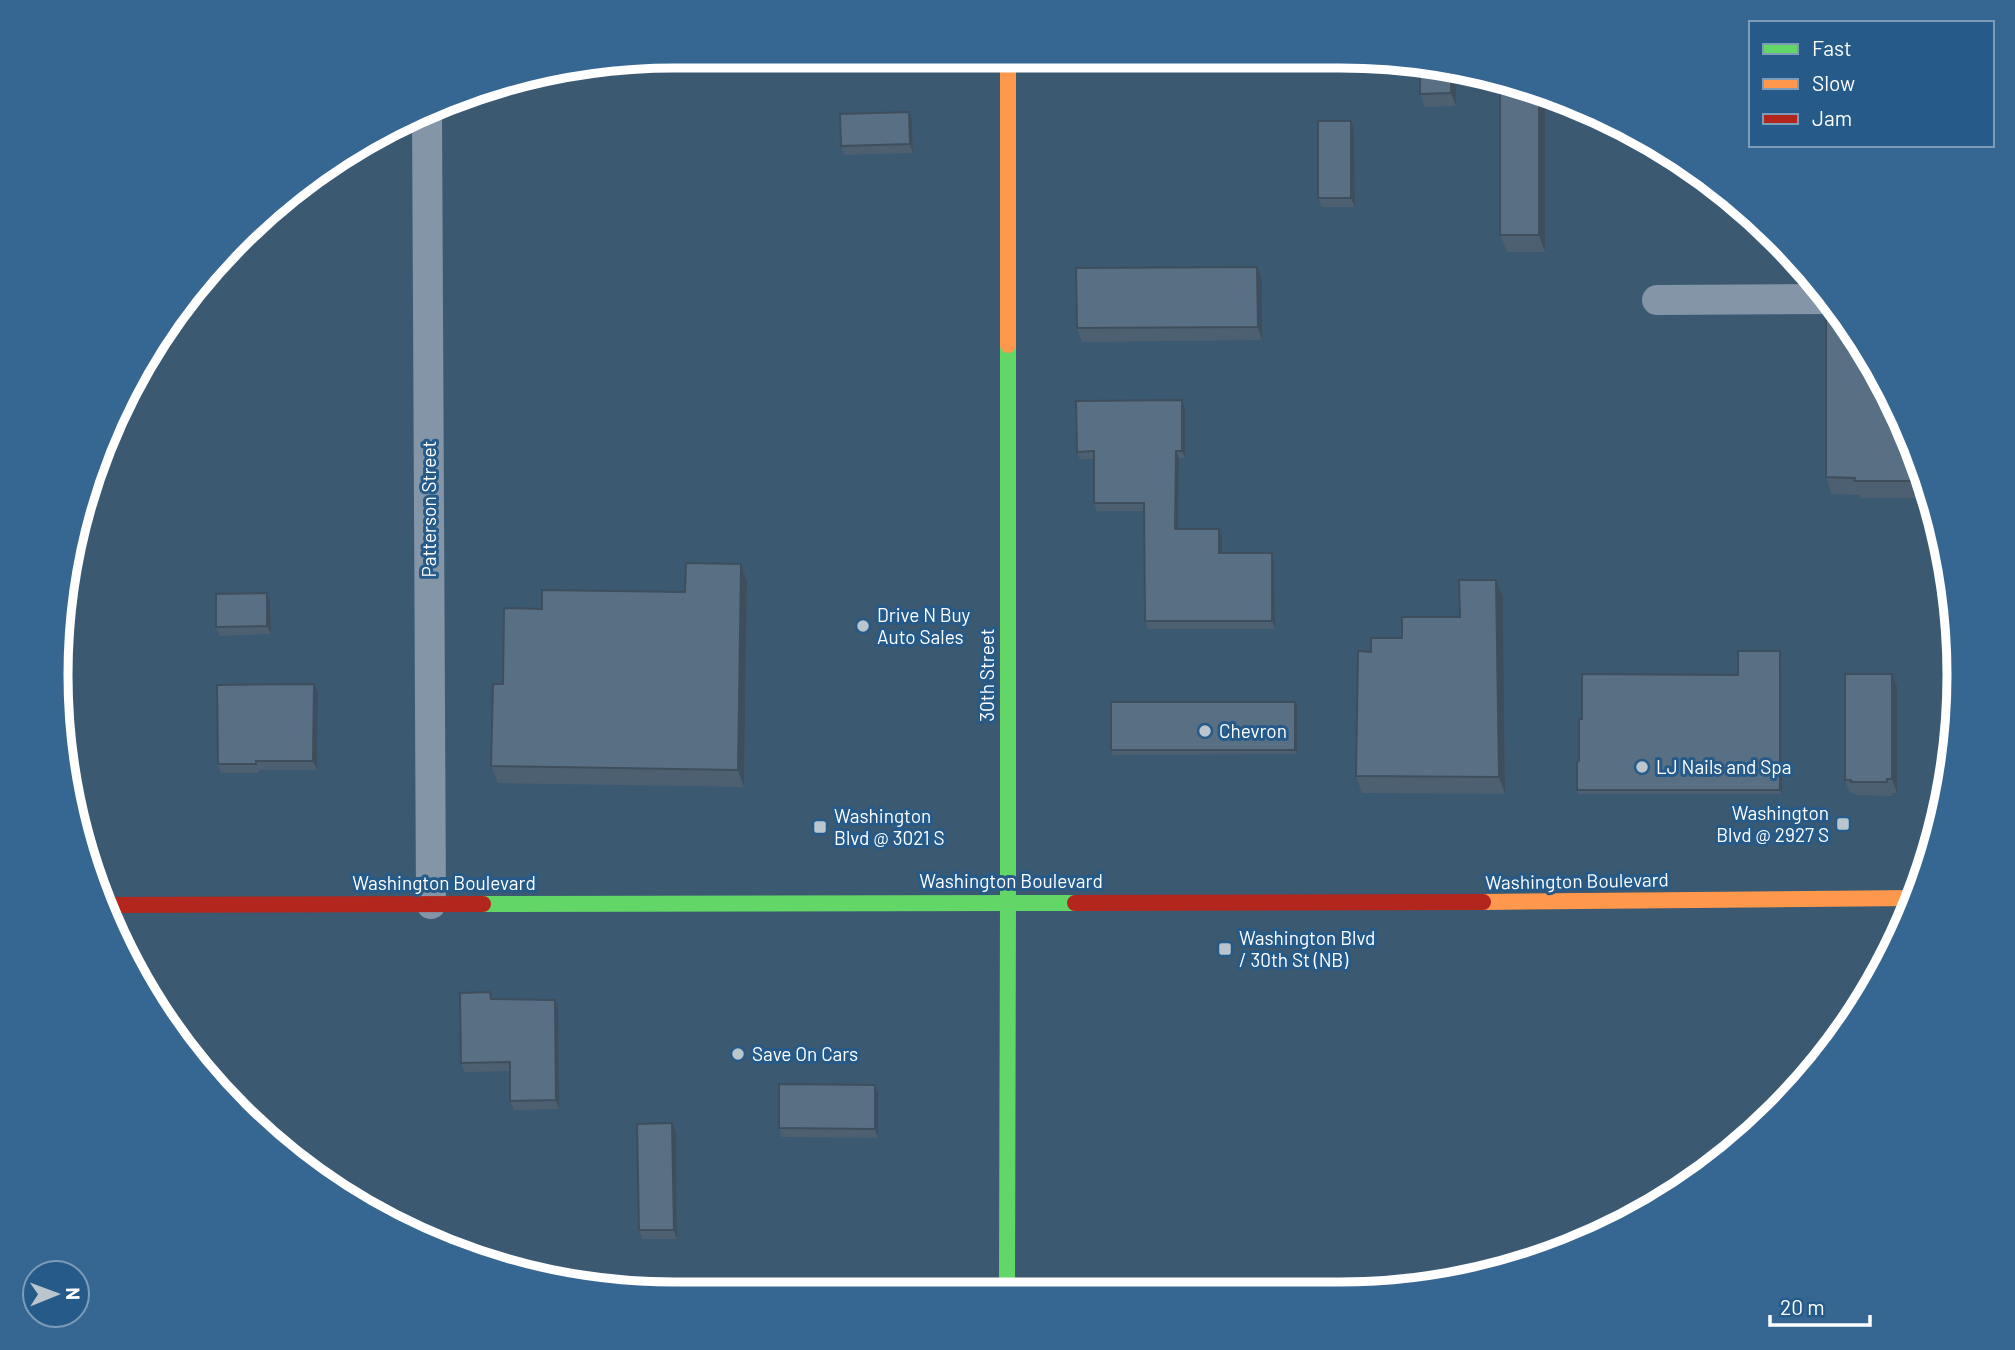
<svg xmlns="http://www.w3.org/2000/svg" width="2015" height="1350" viewBox="0 0 2015 1350" font-family="Barlow,sans-serif">
  <rect width="100%" height="100%" fill="#3c5972"/>
  <g fill="none" stroke-linecap="round" stroke-linejoin="round">
    <!-- street -->
    <g stroke="#8395a7" stroke-width="30">
      <path d="M 427,113 L 431,904"/>
      <path d="M 1657,300 L 1832,299"/>
    </g>
    <!-- fast -->
    <g stroke="#63d668" stroke-width="16">
      <path d="M 1008,345 L 1008,903"/>
      <path d="M 483,904 L 1075,903"/>
      <path d="M 1007,1291 L 1008,903"/>
    </g>
    <!-- slow -->
    <g stroke="#ff974d" stroke-width="16">
      <path d="M 1008,58 L 1008,345"/>
      <path d="M 1483,902 L 1915,898"/>
    </g>
    <!-- jam -->
    <g stroke="#b3261e" stroke-width="16">
      <path d="M 1075,903 L 1483,902"/>
      <path d="M 106,905 L 483,904"/>
    </g>
  </g>
  <!-- wall -->
  <g fill="#4d6072">
    <path d="M 1456,72 L 1456,106 L 1425,107 L 1420,94 Z"/>
    <path d="M 1500,85 L 1545,99 L 1545,252 L 1507,252 L 1500,235 Z"/>
    <path d="M 912,121 L 913,153 L 844,155 L 841,146 Z"/>
    <path d="M 1354,130 L 1355,207 L 1322,207 L 1318,198 Z"/>
    <path d="M 327,164 L 327,181 L 309,181 Z"/>
    <path d="M 1262,280 L 1262,340 L 1082,342 L 1077,328 Z"/>
    <path d="M 1841,314 L 1938,515 L 1943,544 L 1930,544 L 1924,527 L 1924,511 L 1920,511 L 1916,498 L 1861,498 L 1860,495 L 1832,494 L 1826,477 Z"/>
    <path d="M 1182,400 L 1185,408 L 1185,458 L 1179,458 L 1178,529 L 1222,537 L 1222,553 L 1272,553 L 1274,560 L 1275,629 L 1148,629 L 1145,621 L 1144,511 L 1097,511 L 1094,503 L 1094,459 L 1080,459 L 1077,452 Z"/>
    <path d="M 741,564 L 747,581 L 744,787 L 498,783 L 491,766 L 503,684 L 542,609 L 685,592 Z"/>
    <path d="M 1496,580 L 1503,597 L 1505,794 L 1362,793 L 1356,776 L 1371,652 L 1402,638 L 1460,617 Z"/>
    <path d="M 270,602 L 271,634 L 220,636 L 216,627 Z"/>
    <path d="M 71,607 L 71,666 L 60,666 L 57,634 Z"/>
    <path d="M 1781,656 L 1782,794 L 1578,794 L 1577,790 L 1582,719 L 1738,675 Z"/>
    <path d="M 314,684 L 318,693 L 317,770 L 259,770 L 259,773 L 221,773 L 218,764 Z"/>
    <path d="M 1897,687 L 1897,793 L 1892,793 L 1892,796 L 1855,795 L 1854,793 L 1850,793 L 1845,780 Z"/>
    <path d="M 1297,706 L 1297,754 L 1113,755 L 1111,750 Z"/>
    <path d="M 490,992 L 493,999 L 555,1000 L 558,1009 L 559,1109 L 514,1110 L 510,1101 L 510,1071 L 465,1072 L 461,1063 Z"/>
    <path d="M 878,1094 L 878,1138 L 782,1137 L 779,1128 Z"/>
    <path d="M 676,1132 L 677,1239 L 642,1239 L 639,1230 Z"/>
  </g>
  <!-- shaded-wall -->
  <g fill="#3e4e5c">
    <path d="M 1451,70 L 1456,72 L 1456,106 L 1451,93 Z"/>
    <path d="M 1539,97 L 1545,99 L 1545,252 L 1539,235 Z"/>
    <path d="M 909,112 L 912,121 L 913,153 L 910,144 Z"/>
    <path d="M 1351,121 L 1354,130 L 1355,207 L 1351,198 Z"/>
    <path d="M 327,164 L 327,181 L 323,168 Z"/>
    <path d="M 1257,267 L 1262,280 L 1262,340 L 1258,327 Z"/>
    <path d="M 1182,400 L 1185,408 L 1185,458 L 1182,451 Z"/>
    <path d="M 1176,451 L 1179,458 L 1178,537 L 1175,529 Z"/>
    <path d="M 1219,529 L 1222,537 L 1222,561 L 1219,553 Z"/>
    <path d="M 1272,553 L 1274,560 L 1275,629 L 1272,621 Z"/>
    <path d="M 741,564 L 747,581 L 744,787 L 738,770 Z"/>
    <path d="M 1496,580 L 1503,597 L 1505,794 L 1499,777 Z"/>
    <path d="M 267,593 L 270,602 L 271,634 L 267,626 Z"/>
    <path d="M 67,594 L 71,607 L 71,666 L 67,653 Z"/>
    <path d="M 1780,651 L 1781,656 L 1782,794 L 1780,790 Z"/>
    <path d="M 1892,674 L 1897,687 L 1897,793 L 1892,779 Z"/>
    <path d="M 314,684 L 318,693 L 317,770 L 313,761 Z"/>
    <path d="M 1295,702 L 1297,706 L 1297,754 L 1295,750 Z"/>
    <path d="M 555,1000 L 558,1009 L 559,1109 L 556,1100 Z"/>
    <path d="M 170,1004 L 172,1009 L 172,1024 L 170,1022 Z"/>
    <path d="M 875,1085 L 878,1094 L 878,1138 L 875,1129 Z"/>
    <path d="M 672,1123 L 676,1132 L 677,1239 L 674,1230 Z"/>
  </g>
  <!-- building -->
  <g fill="#597084" stroke="#3e4e5c" stroke-width="2">
    <path d="M 1420,61 L 1451,70 L 1451,93 L 1420,94 Z"/>
    <path d="M 1500,85 L 1539,97 L 1539,235 L 1500,235 Z"/>
    <path d="M 909,112 L 910,144 L 841,146 L 840,114 Z"/>
    <rect x="1318" y="121" width="33" height="77"/>
    <path d="M 1257,267 L 1258,327 L 1077,328 L 1076,268 Z"/>
    <path d="M 1826,314 L 1841,314 L 1895,402 L 1938,515 L 1940,527 L 1924,527 L 1924,494 L 1914,494 L 1914,481 L 1854,481 L 1855,478 L 1826,477 Z"/>
    <path d="M 1182,400 L 1182,451 L 1176,451 L 1175,529 L 1219,529 L 1219,553 L 1272,553 L 1272,621 L 1145,621 L 1144,503 L 1094,503 L 1094,451 L 1077,452 L 1076,401 Z"/>
    <path d="M 686,563 L 741,564 L 738,770 L 491,766 L 493,684 L 503,684 L 504,608 L 542,609 L 542,590 L 685,592 Z"/>
    <path d="M 1459,580 L 1496,580 L 1499,777 L 1356,776 L 1358,651 L 1371,652 L 1371,638 L 1402,638 L 1402,617 L 1460,617 Z"/>
    <path d="M 267,593 L 267,626 L 216,627 L 216,594 Z"/>
    <path d="M 67,595 L 67,653 L 59,653 L 57,634 Z"/>
    <path d="M 1738,651 L 1780,651 L 1780,790 L 1577,790 L 1577,762 L 1579,761 L 1579,719 L 1582,719 L 1582,674 L 1738,675 Z"/>
    <path d="M 1845,674 L 1892,674 L 1892,779 L 1887,779 L 1887,782 L 1851,782 L 1851,780 L 1845,780 Z"/>
    <path d="M 314,684 L 313,761 L 256,761 L 256,764 L 218,764 L 217,685 Z"/>
    <rect x="1111" y="702" width="184" height="48"/>
    <path d="M 490,992 L 491,999 L 555,1000 L 556,1100 L 510,1101 L 510,1062 L 461,1063 L 460,993 Z"/>
    <path d="M 170,1004 L 170,1022 L 155,1005 Z"/>
    <path d="M 779,1084 L 875,1085 L 875,1129 L 779,1128 Z"/>
    <path d="M 672,1123 L 674,1230 L 639,1230 L 637,1124 Z"/>
    <path d="M 472,1252 L 494,1252 L 494,1258 Z"/>
  </g>
  <!-- markers -->
  <g fill="#bbc5ce" stroke="#255a89" stroke-width="2.5">
    <circle cx="863" cy="626" r="7"/>
    <circle cx="1205" cy="731" r="7"/>
    <circle cx="1642" cy="767" r="7"/>
    <rect x="1836" y="817" width="14" height="14" rx="3.5"/>
    <rect x="813" y="820" width="14" height="14" rx="3.5"/>
    <rect x="1218" y="942" width="14" height="14" rx="3.5"/>
    <circle cx="738" cy="1054" r="7"/>
  </g>
  <g text-anchor="middle" stroke-width="6" stroke-linejoin="round" paint-order="stroke">
    <!-- street labels -->
    <g font-size="19" fill="#fff" stroke="#255a89">
      <text transform="translate(429 509) rotate(-90)" y="7">Patterson Street</text>
      <text transform="translate(987 675) rotate(-90)" y="7">30th Street</text>
      <text x="1011" y="888">Washington Boulevard</text>
      <text transform="translate(1577 881) rotate(-1)" y="7">Washington Boulevard</text>
      <text x="444" y="890">Washington Boulevard</text>
    </g>
    <!-- poi labels -->
    <g font-size="19" fill="#fff" stroke="#255a89" text-anchor="start">
      <text x="877" y="622">Drive N Buy<tspan x="877" dy="22">Auto Sales</tspan></text>
      <text x="1219" y="738">Chevron</text>
      <text x="1656" y="774">LJ Nails and Spa</text>
      <text x="1829" y="820" text-anchor="end">Washington<tspan x="1829" dy="22">Blvd @ 2927 S</tspan></text>
      <text x="834" y="823">Washington<tspan x="834" dy="22">Blvd @ 3021 S</tspan></text>
      <text x="1239" y="945">Washington Blvd<tspan x="1239" dy="22">/ 30th St (NB)</tspan></text>
      <text x="752" y="1061">Save On Cars</text>
    </g>
  </g>
  <!-- crop -->
  <path d="M0 0H2015V1350H0ZM675 68H1340A607 607 0 0 1 1947 675V675A607 607 0 0 1 1340 1282H675A607 607 0 0 1 68 675V675A607 607 0 0 1 675 68Z" fill="#366792" fill-rule="evenodd"/>
  <path fill="none" stroke="#fff" stroke-width="9" d="M675 68H1340A607 607 0 0 1 1947 675V675A607 607 0 0 1 1340 1282H675A607 607 0 0 1 68 675V675A607 607 0 0 1 675 68Z"/>
  <!-- legend -->
  <rect x="1749" y="21" width="245" height="126" fill="#255a89" stroke="#7c9cb8" stroke-width="2"/>
  <rect x="1763" y="44" width="35" height="10" fill="#63d668" stroke="#7c9cb8" stroke-width="2"/>
  <text x="1812" y="56" font-size="21" fill="#ffffff">Fast</text>
  <rect x="1763" y="79" width="35" height="10" fill="#ff974d" stroke="#7c9cb8" stroke-width="2"/>
  <text x="1812" y="91" font-size="21" fill="#ffffff">Slow</text>
  <rect x="1763" y="114" width="35" height="10" fill="#b3261e" stroke="#7c9cb8" stroke-width="2"/>
  <text x="1812" y="126" font-size="21" fill="#ffffff">Jam</text>
  <!-- north arrow -->
  <g transform="translate(56 1294) rotate(89)"><circle r="33" fill="#255a89" stroke="#7c9cb8" stroke-width="2"/>
  <path d="M0-5L12 26L0 18L-12 26Z" fill="#bbc5ce"/>
  <text y="-10" font-size="19" font-weight="bold" text-anchor="middle" fill="#ffffff">N</text>
  </g>
  <!-- scale -->
  <path d="M1770 1315v10h100v-10" fill="none" stroke="#ffffff" stroke-width="3.5"/>
  <text x="1780" y="1315" font-size="21" fill="#ffffff" stroke="#255a89" stroke-width="5" paint-order="stroke">20 m</text>
</svg>
